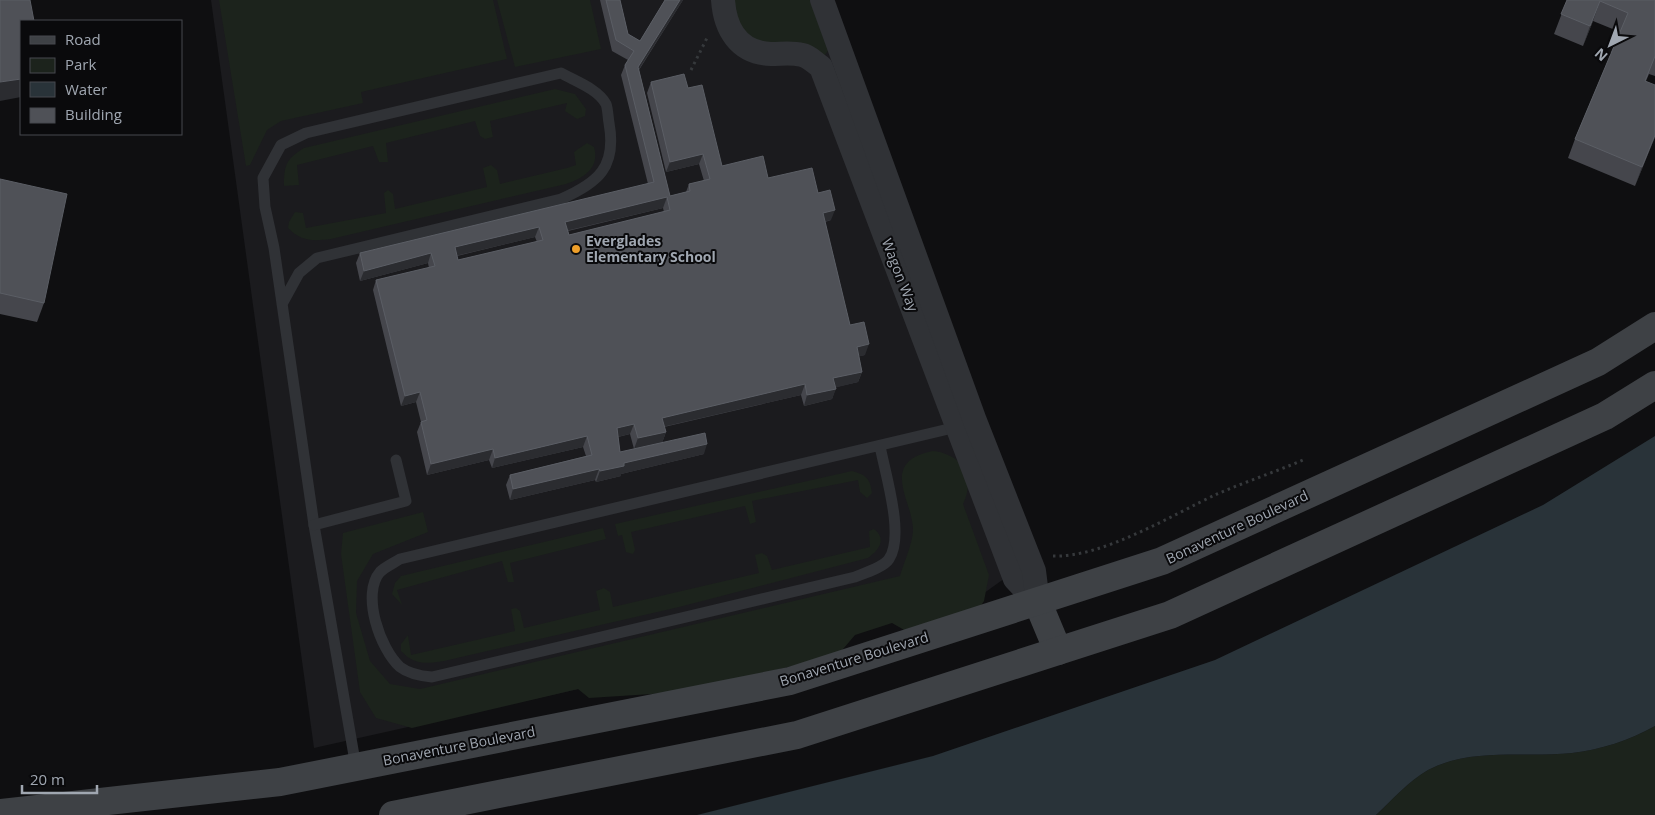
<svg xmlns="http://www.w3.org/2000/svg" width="1655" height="815" viewBox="0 0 1655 815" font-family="'Open Sans',sans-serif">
  <rect width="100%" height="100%" fill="#0f0f11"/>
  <!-- built -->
  <path fill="#1b1b1e" d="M 211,0 L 822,0 L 1030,560 L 973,601 L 314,748 Z"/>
  <!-- green -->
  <g fill="#1c231c">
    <path d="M 219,0 L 493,0 L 507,59 L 361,92 L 363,103 L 281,121 L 267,130 L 250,165 L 246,166 Z"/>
    <path d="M 497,0 L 590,0 L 601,49 L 515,67 Z"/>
    <path d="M 733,0 L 810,0 L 828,51 L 823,57 L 755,41 L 737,24 Z"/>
    <path d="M 555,89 L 575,94 L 586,109 L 585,116 L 577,119 L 565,111 L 567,103 L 490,121 L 493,137 L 485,139 L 480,136 L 475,121 L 386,143 L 388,162 L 379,162 L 373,146 L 297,165 L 299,185 L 284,186 C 284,165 286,159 304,148 Z"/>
    <path d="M 587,143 L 594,147 C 600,168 584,178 566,184 L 331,239 C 313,241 302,242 288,228 L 289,222 L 295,212 L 303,213 L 306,228 L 386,213 L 384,193 L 388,190 L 393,194 L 395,209 L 487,187 L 483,168 L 491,165 L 497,170 L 500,184 L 567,168 L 576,165 L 574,152 Z"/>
    <path d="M 933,451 C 962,454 976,477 963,504 L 989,575 L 984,601 L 978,610 L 906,631 L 892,623 L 855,635 L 838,655 L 683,692 L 589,698 L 578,689 L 412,728 L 376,718 L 360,692 L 341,554 L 343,533 L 423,512 L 428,532 L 373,554 L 357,581 L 356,613 L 370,661 L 390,684 L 420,689 L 900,576 C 904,562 912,545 913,531 C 914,502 877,462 933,451 Z"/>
    <path d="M 852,471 C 866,475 870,478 872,493 L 867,498 L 860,492 L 858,480 L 752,501 L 756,522 L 750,524 L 745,506 L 631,532 L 635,550 L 633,554 L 626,552 L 622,535 L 618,536 L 615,524 Z"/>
    <path d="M 603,528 L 606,539 L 510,563 L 514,582 L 508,582 L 502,561 L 397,590 L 402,605 L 392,594 L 395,583 L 401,576 Z"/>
    <path d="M 874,529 C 887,539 879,550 868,558 L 679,607 L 444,661 C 426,664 414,665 401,651 L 401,644 L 408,635 L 411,655 L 515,631 L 511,609 L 516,608 L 520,611 L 524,628 L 600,610 L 596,591 L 604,588 L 610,592 L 613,607 L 759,573 L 755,555 L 762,553 L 767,556 L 772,570 L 870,547 L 869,531 Z"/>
    <path d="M 1655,726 L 1655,815 L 1376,815 C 1392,800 1409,781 1428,770 C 1472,747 1525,758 1572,753 C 1600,750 1630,740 1655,726 Z"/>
  </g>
  <!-- water -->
  <path fill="#293339" d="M 1655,436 L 1655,726 C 1630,740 1600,750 1572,753 C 1525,758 1472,747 1428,770 C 1409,781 1392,800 1376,815 L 697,815 L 933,756 L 1215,660 L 1543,505 Z"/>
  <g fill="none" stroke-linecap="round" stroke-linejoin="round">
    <!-- path -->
    <g stroke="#36393c" stroke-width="3" stroke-dasharray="2.5 4" stroke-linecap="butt">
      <path d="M 691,70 L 707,38"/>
      <path d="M 1053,556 C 1102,558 1172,515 1217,494 C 1245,482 1275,472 1303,460"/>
    </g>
    <!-- lane -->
    <g stroke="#303236" stroke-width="11">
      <path d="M 282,304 L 299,273 L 317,258 L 561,199 C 598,183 617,167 609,123 C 608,118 608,109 606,104 C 598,89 575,81 561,73 L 306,133 L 281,145 L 263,178 L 265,207 L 274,248 L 314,525 L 356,767"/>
      <path d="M 880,446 C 885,473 905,536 889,559 C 884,567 865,573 855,577 L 432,677 C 421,676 409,674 400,667 C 380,649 361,594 380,572 C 385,567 394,563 400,559 L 957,427"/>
      <path d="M 314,525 L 406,501 L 396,460"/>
    </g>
    <!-- street -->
    <g stroke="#303236" stroke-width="24">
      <path d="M 723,0 C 725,29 739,53 771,54 C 782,54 791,52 802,55 C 809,56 815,63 821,67 L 1015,579 L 1038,603"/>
      <path d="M 822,0 L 975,421 L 1034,571 L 1038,603"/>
    </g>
    <!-- secondary -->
    <g stroke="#3e4145" stroke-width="28">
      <path d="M 1038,603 L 1058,651"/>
      <path d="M 0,813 L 280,782 L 790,681 L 1162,561 L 1598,362 L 1655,326"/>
      <path d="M 393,815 L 797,735 L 1170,615 L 1605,416 L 1655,385"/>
    </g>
  </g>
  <!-- wall -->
  <g fill="#45464c" fill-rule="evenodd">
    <path d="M 600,0 L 620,0 L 628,34 L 640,41 L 665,0 L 683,0 L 639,70 L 670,196 L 686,192 L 689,184 L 704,181 L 699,164 L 666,172 L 647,93 L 651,82 L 688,88 L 722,166 L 768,178 L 818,193 L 831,220 L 825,222 L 850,325 L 865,355 L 859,356 L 862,372 L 858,382 L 836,387 L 832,399 L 804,406 L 801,395 L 664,427 L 666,432 L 662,443 L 634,449 L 630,434 L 618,437 L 620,452 L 704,454 L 621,474 L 621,476 L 596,482 L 595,480 L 510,500 L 506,485 L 510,475 L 586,456 L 583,447 L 492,468 L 489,460 L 427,475 L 417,432 L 421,422 L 416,402 L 401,406 L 373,290 L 376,280 L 429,268 L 428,263 L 360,281 L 356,263 L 360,253 L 648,184 L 621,75 L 625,65 L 628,60 L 612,51 ZM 663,208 L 664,212 L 569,235 L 568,231 ZM 535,237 L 537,242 L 458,260 L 457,256 Z"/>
    <path d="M 1567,0 L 1655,0 L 1655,76 L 1649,74 L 1646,81 L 1655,137 L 1635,186 L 1568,158 L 1575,139 L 1620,32 L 1593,21 L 1583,46 L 1554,34 Z"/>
    <path d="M 0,179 L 44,303 L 37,322 L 0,314 Z"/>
  </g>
  <!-- shaded-wall -->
  <g fill="#2b2c30">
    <path d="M 680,0 L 683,0 L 634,77 L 638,67 Z"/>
    <path d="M 1600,1 L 1593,21 L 1583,46 L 1590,26 Z"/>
    <path d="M 21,78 L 21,97 L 0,101 L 0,82 Z"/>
    <path d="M 1655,135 L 1655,137 L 1635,186 L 1642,167 Z"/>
    <path d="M 703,154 L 699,164 L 666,172 L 670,162 Z"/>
    <path d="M 667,197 L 663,208 L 561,232 L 565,222 Z"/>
    <path d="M 835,210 L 831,220 L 819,223 L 823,213 Z"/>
    <path d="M 539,227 L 535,237 L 451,257 L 455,247 Z"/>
    <path d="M 431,253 L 428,263 L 360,281 L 364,271 Z"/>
    <path d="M 869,344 L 865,355 L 853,358 L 857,347 Z"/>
    <path d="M 862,372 L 858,382 L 830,389 L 833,378 Z"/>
    <path d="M 805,384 L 801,395 L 658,428 L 662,418 Z"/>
    <path d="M 836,389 L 832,399 L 804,406 L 807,395 Z"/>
    <path d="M 420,392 L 416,402 L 401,406 L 405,396 Z"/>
    <path d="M 634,424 L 630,434 L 613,438 L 617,428 Z"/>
    <path d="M 666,432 L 662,443 L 634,449 L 638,438 Z"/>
    <path d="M 587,436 L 583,447 L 492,468 L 495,458 Z"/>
    <path d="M 707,444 L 704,454 L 621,474 L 621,476 L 596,482 L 600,471 L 624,463 Z"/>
    <path d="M 493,449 L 489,460 L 427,475 L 431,464 Z"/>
    <path d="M 599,469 L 595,480 L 510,500 L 513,489 Z"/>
  </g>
  <!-- building -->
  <g fill="#4f5157" stroke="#5b5e65" fill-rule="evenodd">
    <path d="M 0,0 L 30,0 L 34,21 L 21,21 L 21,79 L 0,82 Z"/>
    <path d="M 606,0 L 620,0 L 628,34 L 640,41 L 665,0 L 680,0 L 638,67 L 670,196 L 690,191 L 689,184 L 710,179 L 703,154 L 670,162 L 651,82 L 684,74 L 688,88 L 702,85 L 722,166 L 763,156 L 768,178 L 812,168 L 818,193 L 830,190 L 835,210 L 823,213 L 850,325 L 864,322 L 869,344 L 857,347 L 862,372 L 833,378 L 836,389 L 807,395 L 805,384 L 662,418 L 666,432 L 638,438 L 634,424 L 617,428 L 620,452 L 705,433 L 707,444 L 624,463 L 624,466 L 600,471 L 599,469 L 513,489 L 510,475 L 592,455 L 587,436 L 495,458 L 493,449 L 431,464 L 421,422 L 427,420 L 420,392 L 405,396 L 376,280 L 435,266 L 431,253 L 364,271 L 360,253 L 654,182 L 625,65 L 634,51 L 616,40 ZM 667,197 L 670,210 L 569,235 L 565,222 ZM 539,227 L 543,240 L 458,260 L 455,247 Z"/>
    <path d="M 1567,0 L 1655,0 L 1655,56 L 1645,81 L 1655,85 L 1655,135 L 1642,167 L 1575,139 L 1628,13 L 1600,1 L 1590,26 L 1561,14 Z"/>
    <path d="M 0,179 L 67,194 L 44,303 L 0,293 Z"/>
  </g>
  <!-- markers -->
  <circle fill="#ee9f2a" stroke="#0a0a0c" stroke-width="2" cx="576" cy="249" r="5"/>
  <g text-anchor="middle" stroke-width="4" stroke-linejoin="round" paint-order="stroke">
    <!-- poi labels -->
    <g font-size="14" font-weight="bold" fill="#a0a7b1" stroke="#0a0a0c" text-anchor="start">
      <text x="586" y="246">Everglades<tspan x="586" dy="16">Elementary School</tspan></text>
    </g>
    <!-- street labels -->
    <g font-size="14" fill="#a0a7b1" stroke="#0a0a0c">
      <text transform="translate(900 275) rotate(69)" y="5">Wagon Way</text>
      <text transform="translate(1237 527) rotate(-25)" y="5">Bonaventure Boulevard</text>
      <text transform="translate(854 659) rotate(-17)" y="5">Bonaventure Boulevard</text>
      <text transform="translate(459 746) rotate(-11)" y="5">Bonaventure Boulevard</text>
    </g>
  </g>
  <!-- legend -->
  <rect x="20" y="20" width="162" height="115" fill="#0a0a0c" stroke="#46494e"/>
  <rect x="30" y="36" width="25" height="8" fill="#3e4145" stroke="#46494e"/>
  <text x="65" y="45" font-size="15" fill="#a0a7b1">Road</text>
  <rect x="30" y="58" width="25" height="15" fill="#1c231c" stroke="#46494e"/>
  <text x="65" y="70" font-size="15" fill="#a0a7b1">Park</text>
  <rect x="30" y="82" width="25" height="15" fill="#293339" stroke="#46494e"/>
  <text x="65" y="95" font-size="15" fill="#a0a7b1">Water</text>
  <rect x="30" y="108" width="25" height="15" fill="#4f5157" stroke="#46494e"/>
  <text x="65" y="120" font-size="15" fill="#a0a7b1">Building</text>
  <!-- north arrow -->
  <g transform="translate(1610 45) rotate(222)" stroke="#0a0a0c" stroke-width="4" paint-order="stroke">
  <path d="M0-4L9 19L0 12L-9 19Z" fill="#a0a7b1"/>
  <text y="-8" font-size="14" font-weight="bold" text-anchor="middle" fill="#a0a7b1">N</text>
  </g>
  <!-- scale -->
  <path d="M22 785v8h75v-8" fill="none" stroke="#a0a7b1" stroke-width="2.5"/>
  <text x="30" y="785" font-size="15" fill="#a0a7b1" stroke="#0a0a0c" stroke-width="4" paint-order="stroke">20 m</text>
</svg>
